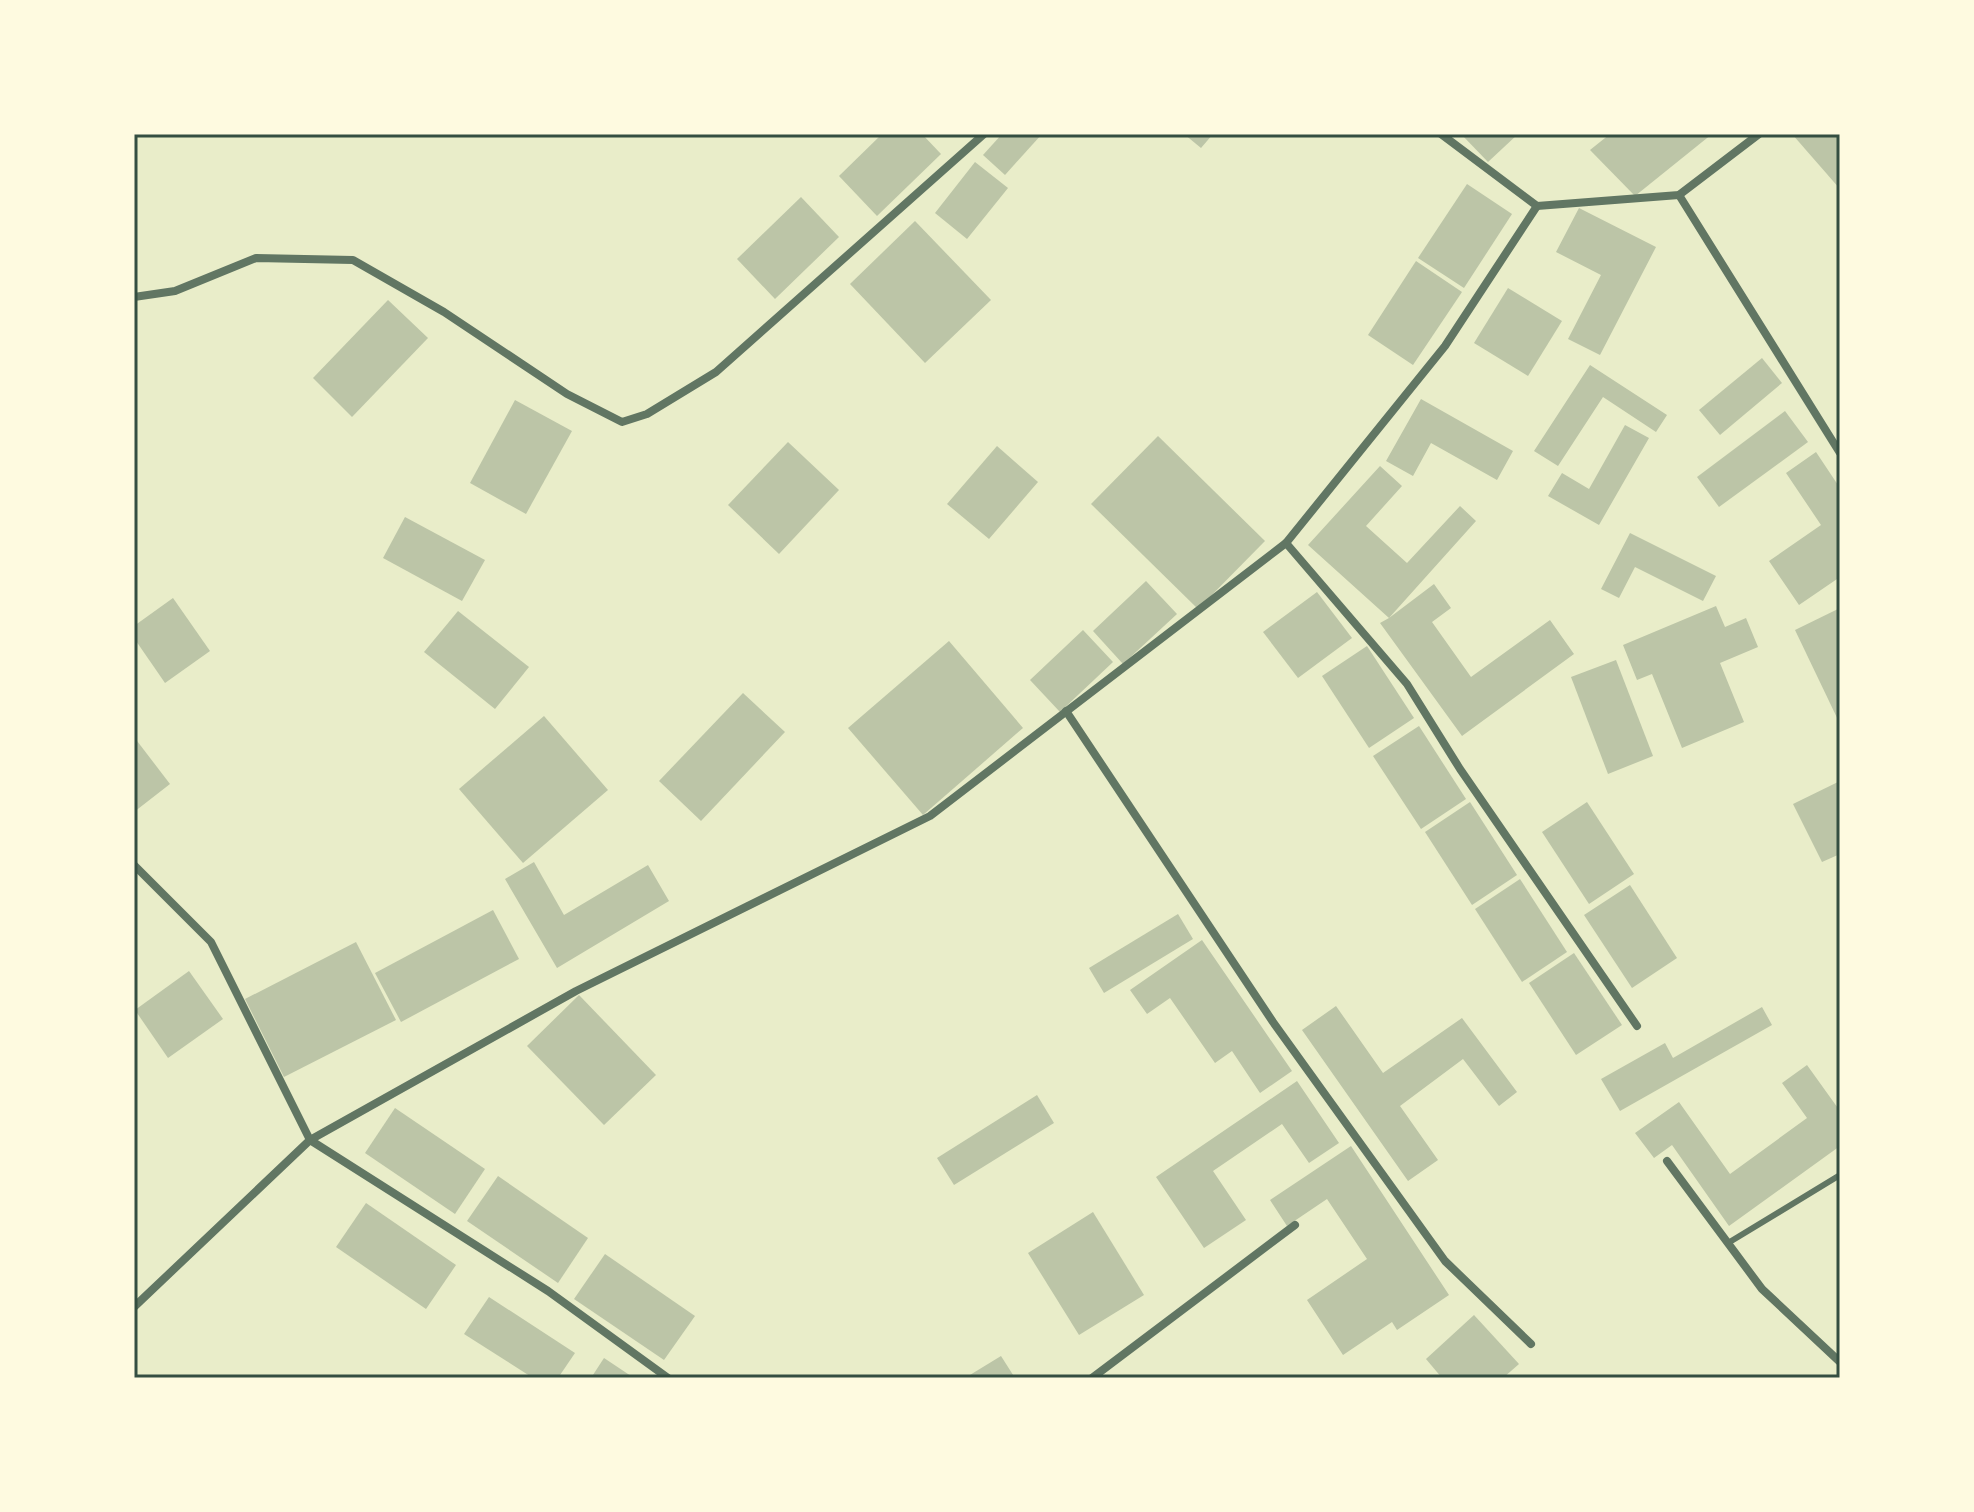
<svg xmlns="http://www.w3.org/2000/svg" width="1974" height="1512" viewBox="0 0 1974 1512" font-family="Montserrat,sans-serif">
  <rect width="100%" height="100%" fill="#e9edc9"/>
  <!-- building -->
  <g fill="#bcc5a7">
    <path d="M 882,134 L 922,134 L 941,154 L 877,216 L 839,176 Z"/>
    <path d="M 1002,134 L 1042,134 L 1005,175 L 983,155 Z"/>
    <path d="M 1184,134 L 1213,134 L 1201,148 Z"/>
    <path d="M 1461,134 L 1518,134 L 1488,162 Z"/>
    <path d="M 1610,134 L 1712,134 L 1635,196 L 1590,150 Z"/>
    <path d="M 1792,134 L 1840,134 L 1840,189 Z"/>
    <path d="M 975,162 L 1008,188 L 967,239 L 935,213 Z"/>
    <path d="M 1467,184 L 1512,214 L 1464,288 L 1418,258 Z"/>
    <path d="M 801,197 L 839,237 L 775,299 L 737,259 Z"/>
    <path d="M 1579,208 L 1656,247 L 1600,355 L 1568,339 L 1601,275 L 1556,252 Z"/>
    <path d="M 915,221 L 991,300 L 925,363 L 850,284 Z"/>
    <path d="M 1416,261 L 1462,292 L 1413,365 L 1368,335 Z"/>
    <path d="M 1508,288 L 1562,321 L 1528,376 L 1474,343 Z"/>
    <path d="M 388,300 L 428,338 L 352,417 L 313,378 Z"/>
    <path d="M 1762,358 L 1782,383 L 1720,435 L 1699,410 Z"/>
    <path d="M 1590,365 L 1667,415 L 1656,432 L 1603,397 L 1558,466 L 1534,451 Z"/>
    <path d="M 1421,399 L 1513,451 L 1497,480 L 1431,443 L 1413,476 L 1386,461 Z"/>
    <path d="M 515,400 L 572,431 L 526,514 L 470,483 Z"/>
    <path d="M 1785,411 L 1808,442 L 1719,507 L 1697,477 Z"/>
    <path d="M 1625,425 L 1649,438 L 1599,525 L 1548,496 L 1562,473 L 1589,489 Z"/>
    <path d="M 1158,436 L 1265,541 L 1198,609 L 1091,504 Z"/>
    <path d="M 788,442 L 839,490 L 779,554 L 728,505 Z"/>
    <path d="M 997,446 L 1038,482 L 989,539 L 947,504 Z"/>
    <path d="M 1816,452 L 1840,488 L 1840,577 L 1799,605 L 1769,561 L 1821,525 L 1786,473 Z"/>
    <path d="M 1380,466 L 1402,486 L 1366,526 L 1407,563 L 1460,506 L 1476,521 L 1389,618 L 1434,584 L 1451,608 L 1432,622 L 1471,677 L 1550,620 L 1574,654 L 1462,736 L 1380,623 L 1389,618 L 1308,545 Z"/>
    <path d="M 405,517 L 485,560 L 462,601 L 383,558 Z"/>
    <path d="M 1630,533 L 1716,576 L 1703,601 L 1635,567 L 1619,598 L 1601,589 Z"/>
    <path d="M 1146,581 L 1177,614 L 1123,664 L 1093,631 Z"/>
    <path d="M 1317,592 L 1352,638 L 1298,678 L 1263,632 Z"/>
    <path d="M 173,598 L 210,651 L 165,683 L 134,638 L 134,626 Z"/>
    <path d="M 1716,606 L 1725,627 L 1746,618 L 1758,647 L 1720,663 L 1744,722 L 1682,748 L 1652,674 L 1637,680 L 1623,645 Z"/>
    <path d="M 1840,608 L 1840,724 L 1795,630 Z"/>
    <path d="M 458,611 L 529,667 L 495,709 L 424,652 Z"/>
    <path d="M 1083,630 L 1113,662 L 1060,712 L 1030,680 Z"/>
    <path d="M 949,641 L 1023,728 L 923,815 L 848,728 Z"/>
    <path d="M 1367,646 L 1414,718 L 1369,748 L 1322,676 Z"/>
    <path d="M 1616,660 L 1653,756 L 1608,774 L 1571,677 Z"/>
    <path d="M 743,693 L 785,732 L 701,821 L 659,781 Z"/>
    <path d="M 544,716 L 608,790 L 523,863 L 459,789 Z"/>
    <path d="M 1419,726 L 1466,799 L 1421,829 L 1373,756 Z"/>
    <path d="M 134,737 L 170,784 L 134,812 Z"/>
    <path d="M 1840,781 L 1840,854 L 1822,862 L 1793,804 Z"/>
    <path d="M 1470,802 L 1517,875 L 1472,905 L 1425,832 Z"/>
    <path d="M 1587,802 L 1634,874 L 1589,904 L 1542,832 Z"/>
    <path d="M 534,862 L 564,915 L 648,865 L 669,901 L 557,968 L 505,879 Z"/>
    <path d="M 1520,879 L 1567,952 L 1522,982 L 1475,909 Z"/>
    <path d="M 1630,885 L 1677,958 L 1632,988 L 1584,915 Z"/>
    <path d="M 493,910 L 519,959 L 401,1022 L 375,973 Z"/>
    <path d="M 1178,914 L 1193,939 L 1104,993 L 1089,968 Z"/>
    <path d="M 1202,940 L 1292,1071 L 1260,1093 L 1232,1051 L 1215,1063 L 1170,998 L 1147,1014 L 1130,990 Z"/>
    <path d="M 356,942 L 396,1020 L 284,1077 L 245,999 Z"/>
    <path d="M 1574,953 L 1622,1025 L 1576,1055 L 1529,983 Z"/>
    <path d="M 189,971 L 223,1019 L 168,1058 L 135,1010 Z"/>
    <path d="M 579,995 L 656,1075 L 604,1125 L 527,1046 Z"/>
    <path d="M 1336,1006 L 1383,1073 L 1462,1018 L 1517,1092 L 1499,1106 L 1463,1059 L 1400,1106 L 1438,1160 L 1408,1181 L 1302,1030 Z"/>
    <path d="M 1762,1007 L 1772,1025 L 1620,1111 L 1601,1079 L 1665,1043 L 1673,1058 Z"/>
    <path d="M 1807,1065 L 1840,1111 L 1840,1146 L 1729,1226 L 1672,1145 L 1654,1158 L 1635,1133 L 1679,1102 L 1730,1174 L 1807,1118 L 1782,1083 Z"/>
    <path d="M 1297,1081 L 1339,1143 L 1309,1163 L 1282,1124 L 1213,1171 L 1246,1220 L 1204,1248 L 1156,1177 Z"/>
    <path d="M 1037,1095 L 1054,1123 L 954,1185 L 937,1158 Z"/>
    <path d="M 395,1108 L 485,1169 L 455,1214 L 365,1153 Z"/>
    <path d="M 1351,1146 L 1449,1295 L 1397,1330 L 1392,1322 L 1343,1355 L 1307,1300 L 1367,1259 L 1327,1199 L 1287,1226 L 1270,1200 Z"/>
    <path d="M 498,1176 L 588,1238 L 558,1283 L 467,1221 Z"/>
    <path d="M 366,1203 L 456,1265 L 426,1309 L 336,1247 Z"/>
    <path d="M 1093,1212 L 1144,1295 L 1079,1335 L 1028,1253 Z"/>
    <path d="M 605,1254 L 695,1316 L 664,1360 L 574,1299 Z"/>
    <path d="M 489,1297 L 575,1353 L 558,1378 L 533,1378 L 464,1334 Z"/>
    <path d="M 1474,1315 L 1519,1364 L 1503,1378 L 1442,1378 L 1426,1359 Z"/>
    <path d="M 1001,1356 L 1015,1378 L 965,1378 Z"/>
    <path d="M 604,1358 L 634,1378 L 591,1378 Z"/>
  </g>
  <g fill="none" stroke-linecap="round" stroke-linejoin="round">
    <!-- service -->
    <path stroke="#617663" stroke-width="6" d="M 1728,1243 L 1840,1175"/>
    <!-- minor -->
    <g stroke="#617663" stroke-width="8">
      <path d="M 1679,195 L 1840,453"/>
      <path d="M 1537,206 L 1679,195 L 1759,134"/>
      <path d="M 134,297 L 175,291 L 256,258 L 353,260 L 444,312 L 567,394 L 622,422 L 647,414 L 716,372 L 984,134"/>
      <path d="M 1286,543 L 1445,346 L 1537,206 L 1441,134"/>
      <path d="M 1066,711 L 1273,1022 L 1445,1261 L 1531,1344"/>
      <path d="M 134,865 L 211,942 L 310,1140 L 548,1291 L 668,1378"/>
      <path d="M 1667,1161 L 1762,1289 L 1840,1362"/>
      <path d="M 134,1307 L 310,1140 L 576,991 L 930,816 L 1286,543 L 1407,684 L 1460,769 L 1637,1026"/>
      <path d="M 1092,1378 L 1295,1225"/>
    </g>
  </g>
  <!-- border -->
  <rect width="1974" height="1512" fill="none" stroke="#fefae0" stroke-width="272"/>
  <rect x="136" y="136" width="1702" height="1240" fill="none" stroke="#344e41" stroke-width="3"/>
</svg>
